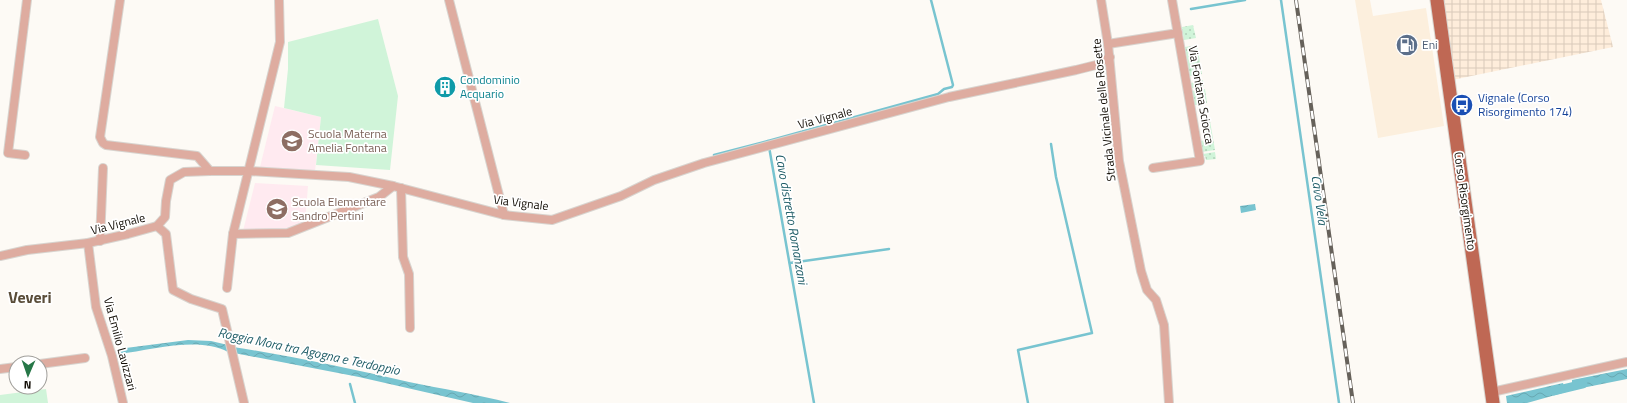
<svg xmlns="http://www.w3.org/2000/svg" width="1627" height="403" viewBox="0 0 1627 403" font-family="'Titillium Web',sans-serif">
  <defs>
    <pattern id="industrial-grid" width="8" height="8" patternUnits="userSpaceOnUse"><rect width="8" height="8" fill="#feeddb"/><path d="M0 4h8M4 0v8" fill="none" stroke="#d9caba"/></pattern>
    <pattern id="grass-dots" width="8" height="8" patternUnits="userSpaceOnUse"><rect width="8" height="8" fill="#d0f4d9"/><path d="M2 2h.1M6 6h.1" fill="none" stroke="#b2d0b9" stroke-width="1.8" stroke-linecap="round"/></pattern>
    <pattern id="water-waves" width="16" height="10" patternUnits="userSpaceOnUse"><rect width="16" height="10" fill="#78c4d0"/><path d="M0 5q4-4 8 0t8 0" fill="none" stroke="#67a7b1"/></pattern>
  </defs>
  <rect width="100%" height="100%" fill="#fdfaf5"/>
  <!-- built -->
  <path fill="#fcefdd" d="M 1355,0 L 1370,0 L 1373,16 L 1426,8 L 1444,126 L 1378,138 Z"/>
  <!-- industrial -->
  <path fill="url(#industrial-grid)" d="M 1440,0 L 1601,0 L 1613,47 L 1452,80 Z"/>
  <!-- education -->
  <g fill="#ffeaf0">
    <path d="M 275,106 L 321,117 L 315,171 L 260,167 Z"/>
    <path d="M 255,183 L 308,186 L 305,222 L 287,229 L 243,231 Z"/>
  </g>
  <!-- grass -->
  <g fill="url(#grass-dots)">
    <path d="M 1193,25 L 1196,38 L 1184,40 L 1182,27 Z"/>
    <path d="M 1197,45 L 1202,74 L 1190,76 L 1185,47 Z"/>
    <path d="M 1203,80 L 1204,86 L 1192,88 L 1191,83 Z"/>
    <path d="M 1205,89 L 1207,103 L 1195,105 L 1192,91 Z"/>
    <path d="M 1210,121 L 1215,150 L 1202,152 L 1200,141 L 1207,140 L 1204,122 Z"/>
    <path d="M 1215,152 L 1216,159 L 1206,160 L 1205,156 L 1203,156 L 1203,154 Z"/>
  </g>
  <!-- green -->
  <g fill="#d0f4d9">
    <path d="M 378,19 L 398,96 L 390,170 L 316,165 L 321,117 L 284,108 L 288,69 L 288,42 Z"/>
    <path d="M 46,389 L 48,403 L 0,403 L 0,395 Z"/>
  </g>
  <!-- water -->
  <g fill="url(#water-waves)">
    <path d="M 1255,204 L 1256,210 L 1241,213 L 1240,206 Z"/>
    <path d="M 188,340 L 211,341 L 228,345 L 228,352 C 199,336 152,350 119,354 L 118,349 Z"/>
    <path d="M 233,347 C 292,356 351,369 409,382 C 442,389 476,394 510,403 L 473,403 L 359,377 L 234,353 Z"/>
    <path d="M 1627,369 L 1627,379 L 1572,390 L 1572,380 Z"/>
    <path d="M 1563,383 L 1566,392 L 1527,403 L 1507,403 L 1506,396 Z"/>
  </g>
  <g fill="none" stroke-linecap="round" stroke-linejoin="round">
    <!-- stream -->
    <g stroke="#78c4d0" stroke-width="2.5">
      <path d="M 1281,0 L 1339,403"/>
      <path d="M 1191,9 L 1245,0"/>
      <path d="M 714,155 L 768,141"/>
      <path d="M 790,263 L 889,249"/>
      <path d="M 350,384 L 355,403"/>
      <path d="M 814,403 L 768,141 L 938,94 L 944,89 L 952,87 L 953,85 L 931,0"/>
      <path d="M 1028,403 L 1018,350 L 1092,333 L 1056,177 L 1051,144"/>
    </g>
    <!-- canal -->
    <path stroke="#78c4d0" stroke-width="9" d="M 1554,391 L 1583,384"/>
    <!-- street casing -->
    <g stroke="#d8d4cf" stroke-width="10">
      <g id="street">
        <path d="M 120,0 L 100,137 L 103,143 L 106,145 L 197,156 L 210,171"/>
        <path d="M 449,0 L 504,215"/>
        <path d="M 1101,0 L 1108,44 L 1119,161 L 1141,271 L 1147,290 L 1156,300 L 1164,325 L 1169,403"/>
        <path d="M 1108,44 L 1178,33"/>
        <path d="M 25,155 L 8,153 L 27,0"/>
        <path d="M 1153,168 L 1200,161 L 1172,0"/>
        <path d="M 401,188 L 403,257 L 409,274 L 410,328"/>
        <path d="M 157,226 L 166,234 L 173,290 L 191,299 L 222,309 L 244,403"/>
        <path d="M 233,234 L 288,233 L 379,197 L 393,186"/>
        <path d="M 100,241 L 103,168"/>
        <path d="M 88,243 L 96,307 L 112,356 L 123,403"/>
        <path d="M 0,256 L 27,250 L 88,243 L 128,234 L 157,226 L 165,217 L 166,201 L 170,180 L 184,172 L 210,171 L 248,171 L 349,177 L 393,186 L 504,215 L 552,220 L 621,196 L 654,180 L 704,163 L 949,97 L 1076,70 L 1096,65 L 1110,57"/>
        <path d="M 227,288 L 233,234 L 280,42 L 279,0"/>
        <path d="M 40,364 L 85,358"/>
        <path d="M 0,369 L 16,367"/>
        <path d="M 1492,392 L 1627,362"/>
      </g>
    </g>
    <!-- primary casing -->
    <g stroke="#d8d4cf" stroke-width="15">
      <path id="primary" d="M 1437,0 L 1493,403"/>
    </g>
    <!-- street -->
    <use href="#street" stroke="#deaca0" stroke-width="8"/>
    <!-- primary -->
    <use href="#primary" stroke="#bf6854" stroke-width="13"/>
    <!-- rail casing -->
    <g stroke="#66615a" stroke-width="4">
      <path id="rail" d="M 1296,0 L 1353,403"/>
    </g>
    <!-- rail -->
    <use href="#rail" stroke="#fff" stroke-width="2.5" stroke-dasharray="8" stroke-linecap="butt"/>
  </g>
  <!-- icons -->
  <defs>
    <g id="fuel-disc" transform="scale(1.15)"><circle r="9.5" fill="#5c6f8a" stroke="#fff"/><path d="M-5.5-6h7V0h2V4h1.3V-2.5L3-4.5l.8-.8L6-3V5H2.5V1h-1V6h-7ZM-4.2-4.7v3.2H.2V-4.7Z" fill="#fff"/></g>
    <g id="building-disc" transform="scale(1.15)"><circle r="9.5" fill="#0f9aa8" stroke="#fff"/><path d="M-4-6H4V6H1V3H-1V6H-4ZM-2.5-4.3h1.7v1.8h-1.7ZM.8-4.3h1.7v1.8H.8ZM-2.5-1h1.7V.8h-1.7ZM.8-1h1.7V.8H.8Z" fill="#fff"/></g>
    <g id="bus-disc" transform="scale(1.15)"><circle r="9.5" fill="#1a4fb4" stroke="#fff"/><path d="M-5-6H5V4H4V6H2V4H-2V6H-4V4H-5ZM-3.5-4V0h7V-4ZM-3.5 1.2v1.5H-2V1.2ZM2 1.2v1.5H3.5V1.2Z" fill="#fff"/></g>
    <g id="school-disc" transform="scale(1.15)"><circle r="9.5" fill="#8d6e63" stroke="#fff"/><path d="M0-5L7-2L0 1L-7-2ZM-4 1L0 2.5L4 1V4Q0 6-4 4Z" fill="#fff"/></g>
  </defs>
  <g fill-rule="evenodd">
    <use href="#fuel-disc" x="1407" y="45"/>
    <use href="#building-disc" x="445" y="87"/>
    <use href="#bus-disc" x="1462" y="105"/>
    <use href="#school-disc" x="292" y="141"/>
    <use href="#school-disc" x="277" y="209"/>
  </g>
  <g text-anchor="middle" stroke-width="3.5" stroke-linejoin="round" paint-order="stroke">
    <!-- service labels -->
    <g font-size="12" fill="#4e5e75" stroke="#fff" text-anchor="start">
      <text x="1422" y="49">Eni</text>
    </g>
    <!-- culture labels -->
    <g font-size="12" fill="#0d838f" stroke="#fff" text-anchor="start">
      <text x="460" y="84">Condominio<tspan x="460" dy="14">Acquario</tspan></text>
    </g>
    <!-- street labels -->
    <g font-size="12" fill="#130e06" stroke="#fff">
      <text transform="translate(1201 95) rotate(80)" y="4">Via Fontana Sciocca</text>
      <text transform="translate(1104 110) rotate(-96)" y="4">Strada Vicinale delle Rosette</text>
      <text transform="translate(825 118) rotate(-15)" y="4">Via Vignale</text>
      <text transform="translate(1465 201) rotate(82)" y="4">Corso Risorgimento</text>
      <text transform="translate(521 203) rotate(7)" y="4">Via Vignale</text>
      <text transform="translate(118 224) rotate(-14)" y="4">Via Vignale</text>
      <text transform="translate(120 344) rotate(75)" y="4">Via Emilio Lavizzari</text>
    </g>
    <!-- transit labels -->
    <g font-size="12" fill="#164399" stroke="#fff" text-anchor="start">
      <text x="1478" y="102">Vignale (Corso<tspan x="1478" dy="14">Risorgimento 174)</tspan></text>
    </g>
    <!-- education labels -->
    <g font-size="12" fill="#785e54" stroke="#fff" text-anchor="start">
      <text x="308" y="138">Scuola Materna<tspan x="308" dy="14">Amelia Fontana</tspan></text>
      <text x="292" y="206">Scuola Elementare<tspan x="292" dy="14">Sandro Pertini</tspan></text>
    </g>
    <!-- water labels -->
    <g font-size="13" font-style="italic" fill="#1f5d67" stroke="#fff">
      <text transform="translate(1320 200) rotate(82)" y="5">Cavo Vela</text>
      <text transform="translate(792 219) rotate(80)" y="5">Cavo distretto Romanzani</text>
      <text transform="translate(309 351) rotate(12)" y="5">Roggia Mora tra Agogna e Terdoppio</text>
    </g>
    <!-- district labels -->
    <g font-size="16" font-weight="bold" fill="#5a4d39" stroke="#fff">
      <text x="30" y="303">Veveri</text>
    </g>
  </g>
  <!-- north arrow -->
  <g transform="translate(28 375) rotate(182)"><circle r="19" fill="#ffffff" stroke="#a19f9b"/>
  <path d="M0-3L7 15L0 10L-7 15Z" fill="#267747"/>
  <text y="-6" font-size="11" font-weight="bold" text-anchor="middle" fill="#130e06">N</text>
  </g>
</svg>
